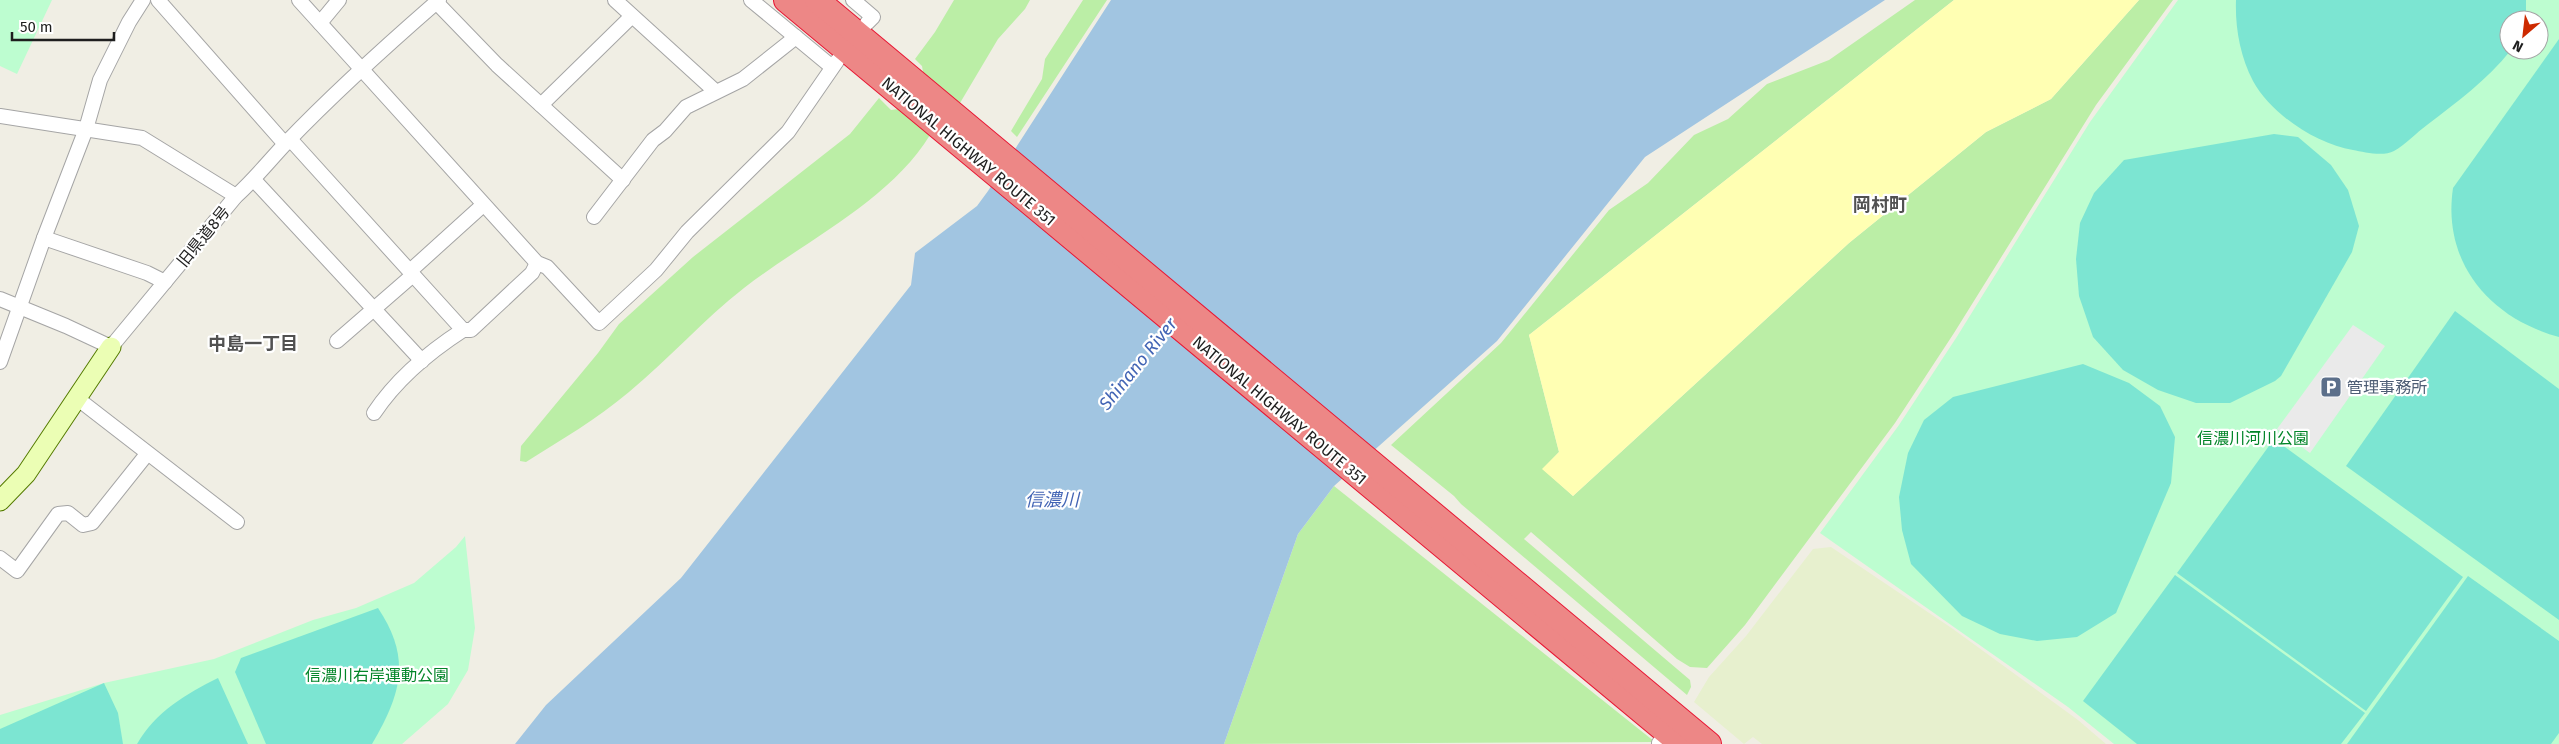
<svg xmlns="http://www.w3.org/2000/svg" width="2559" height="744" viewBox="0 0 2559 744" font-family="'Fira Sans','Noto Sans JP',sans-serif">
  <rect width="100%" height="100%" fill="#f0eee4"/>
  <!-- farmland -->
  <path fill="#e7f0ce" d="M 1831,547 L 1953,629 L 2078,720 L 2106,744 L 1762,744 L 1753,737 L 1744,744 L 1694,702 L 1709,677 L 1746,636 L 1813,549 Z"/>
  <!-- grass -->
  <g fill="#bbeea6">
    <path d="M 954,0 L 1030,0 L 1025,9 L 998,39 L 960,103 L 923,72 L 922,66 L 915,59 L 935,32 Z"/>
    <path d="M 1083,0 L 1107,0 L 1017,137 L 1011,131 L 1042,79 L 1045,59 Z"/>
    <path d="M 1915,0 L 1954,0 L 1529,335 L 1559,452 L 1543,469 L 1573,496 L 1849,243 L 1986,132 L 2051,99 L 2139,0 L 2173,0 L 2096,105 L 1954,333 L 1895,423 L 1745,625 L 1707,668 L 1690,667 L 1677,659 L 1531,532 L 1524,539 L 1690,680 L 1691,687 L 1687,695 L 1461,504 L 1454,496 L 1391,445 L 1501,343 L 1609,210 L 1648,183 L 1694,135 L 1728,119 L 1767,84 L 1829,60 Z"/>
    <path d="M 879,98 L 891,110 L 899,109 L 930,135 C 890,201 803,242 744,288 C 703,320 669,359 629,392 C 597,419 561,440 526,462 L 520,461 L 521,446 L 598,353 L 619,324 L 693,257 L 850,134 Z"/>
    <path d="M 1334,486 L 1655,742 L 1224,744 L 1298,534 Z"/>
  </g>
  <!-- sand -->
  <path fill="#ffffb3" d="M 1954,0 L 2139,0 L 2051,99 L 1986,132 L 1849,243 L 1573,496 L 1542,469 L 1559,452 L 1529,335 Z"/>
  <!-- park -->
  <g fill="#bdfdd0" fill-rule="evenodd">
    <path d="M 0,0 L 52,0 L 17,74 L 0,66 Z"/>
    <path d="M 2178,0 L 2559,0 L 2559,744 L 2114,744 L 2068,707 L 1820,533 L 1899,425 L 1958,335 L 2090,122 ZM 2509,20 L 2539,20 L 2539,50 L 2509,50 Z"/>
    <path d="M 465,536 L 475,628 L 468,670 L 448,704 L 402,744 L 0,744 L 0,715 L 104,683 L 214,659 L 313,620 L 356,608 L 414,583 L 456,547 Z"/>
  </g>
  <!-- pitch -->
  <g fill="#7ce5d2">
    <path d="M 2236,0 L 2526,0 L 2526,20 L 2509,20 L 2509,50 L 2511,50 C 2486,81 2458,101 2427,125 C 2416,133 2405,145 2394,151 C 2383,157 2364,152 2353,150 C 2316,144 2271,114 2253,81 C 2240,56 2235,27 2236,0 Z"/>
    <path d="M 2559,39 L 2559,337 C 2489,318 2442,262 2453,188 Z"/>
    <path d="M 2274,134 L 2298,137 L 2331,165 L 2348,190 L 2359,226 L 2352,252 L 2281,376 L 2275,381 L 2230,403 L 2196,403 L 2158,390 L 2123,370 L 2093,337 L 2079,296 L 2076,259 L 2080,223 L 2094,193 L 2124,160 Z"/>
    <path d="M 2455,311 L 2559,389 L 2559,620 L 2346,466 Z"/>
    <path d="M 2083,364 L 2129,383 L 2160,406 L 2175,437 L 2171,483 L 2116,613 L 2077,637 L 2037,641 L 2000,634 L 1962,616 L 1911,564 L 1902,530 L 1899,497 L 1908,453 L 1924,420 L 1953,397 Z"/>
    <path d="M 2274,439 L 2463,577 L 2366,711 L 2177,573 Z"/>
    <path d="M 2175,575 L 2365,713 L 2341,744 L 2137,744 L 2083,701 Z"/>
    <path d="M 2468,576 L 2559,641 L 2559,733 L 2551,744 L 2347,744 Z"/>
    <path d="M 378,608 C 412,659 401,694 372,744 L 266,744 L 235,672 L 241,658 Z"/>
    <path d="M 218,678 L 248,744 L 137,744 C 155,712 186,694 218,678 Z"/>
    <path d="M 104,683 L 118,713 L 123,744 L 0,744 L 0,729 Z"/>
  </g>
  <!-- parking -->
  <path fill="#eaeaea" d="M 2353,325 L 2385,346 L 2310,453 L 2277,429 Z"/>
  <!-- water -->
  <path fill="#a1c5e1" d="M 1111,0 L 1885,0 L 1645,157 L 1497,341 L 1334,486 L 1298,534 L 1224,744 L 515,744 L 546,705 L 681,578 L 911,285 L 915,253 L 977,206 L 988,191 Z"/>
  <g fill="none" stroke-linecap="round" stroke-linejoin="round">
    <!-- street casing -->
    <g stroke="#a5a5a5" stroke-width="16">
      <g id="street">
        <path d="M 158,0 L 285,144"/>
        <path d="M 299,0 L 537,263 L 547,267 L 599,323 L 656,270 L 687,232 L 788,132 L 837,61"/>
        <path d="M 615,0 L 715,91"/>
        <path d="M 751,0 L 832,67"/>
        <path d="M 853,0 L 873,17 L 867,23"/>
        <path d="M 436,2 L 497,65 L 623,180"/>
        <path d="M 320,23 L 339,0"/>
        <path d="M 541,105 L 632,16"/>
        <path d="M 0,116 L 142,138 L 236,196"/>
        <path d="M 290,139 L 463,330 L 471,330 L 532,273 L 537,263"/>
        <path d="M 254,180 L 422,361"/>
        <path d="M 594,217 L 653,140 L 665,131 L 686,107 L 743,79 L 796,37"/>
        <path d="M 44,238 L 147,273 L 165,282"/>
        <path d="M 410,271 L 483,205"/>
        <path d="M 0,299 L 66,326 L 111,347 L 236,196 C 254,180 269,161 286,143 C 334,93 386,46 439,0"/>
        <path d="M 337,341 L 413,275"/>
        <path d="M 0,362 L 44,238 L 86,129 L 100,80 L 129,22 L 143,0"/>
        <path d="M 78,399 L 237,522"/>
        <path d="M 374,413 C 396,380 429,352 463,330"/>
        <path d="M 0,558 L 17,571 L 58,514 L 68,513 L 83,525 L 92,523 L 147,454"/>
        <path d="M 1659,743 L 1661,744"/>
      </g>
    </g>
    <!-- secondary casing -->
    <g stroke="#557b00" stroke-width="21">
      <path id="secondary" d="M 0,501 L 26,474 L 111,347"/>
    </g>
    <!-- highway casing -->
    <g stroke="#e81734" stroke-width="26">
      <g id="highway">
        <path d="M 786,0 L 1681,744"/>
        <path d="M 817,0 L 1709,744"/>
      </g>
    </g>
    <!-- street -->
    <use href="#street" stroke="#fff" stroke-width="14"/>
    <!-- secondary -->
    <use href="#secondary" stroke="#ebfeb4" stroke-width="19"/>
    <!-- highway -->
    <use href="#highway" stroke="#ed8786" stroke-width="24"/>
  </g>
  <!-- icons -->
  <defs>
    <g id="parking-square" transform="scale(1.125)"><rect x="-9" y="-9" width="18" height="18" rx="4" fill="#5c6f8a" stroke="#fff"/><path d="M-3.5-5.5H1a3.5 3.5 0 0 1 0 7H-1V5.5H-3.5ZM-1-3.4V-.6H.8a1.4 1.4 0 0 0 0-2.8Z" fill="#fff"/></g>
  </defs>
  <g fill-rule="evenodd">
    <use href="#parking-square" x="2331" y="387"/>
  </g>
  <g text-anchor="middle" stroke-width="4.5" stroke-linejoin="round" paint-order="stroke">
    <!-- street labels -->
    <g font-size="16" fill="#1e1e1e" stroke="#fff">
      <text transform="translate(969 151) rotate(40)" y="6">NATIONAL HIGHWAY ROUTE 351</text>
      <text transform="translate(203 236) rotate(-51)" y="6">旧県道8号</text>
      <text transform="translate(1280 410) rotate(40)" y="6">NATIONAL HIGHWAY ROUTE 351</text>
    </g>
    <!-- service labels -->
    <g font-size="16" fill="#4e5e75" stroke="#fff" text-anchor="start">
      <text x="2347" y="393">管理事務所</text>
    </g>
    <!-- park labels -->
    <g font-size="16" fill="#038529" stroke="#fff">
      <text x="2253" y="444">信濃川河川公園</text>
      <text x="377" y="681">信濃川右岸運動公園</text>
    </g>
    <!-- neighbourhood labels -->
    <g font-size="18" font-weight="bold" fill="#515151" stroke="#fff">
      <text x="1880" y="211">岡村町</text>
      <text x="253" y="350">中島一丁目</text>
    </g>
    <!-- water labels -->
    <g font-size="18" font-style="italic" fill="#4365b5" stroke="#fff">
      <text transform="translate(1138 364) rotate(-51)" y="6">Shinano River</text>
      <text x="1052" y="506">信濃川</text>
    </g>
  </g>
  <!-- north arrow -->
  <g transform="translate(2524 35) rotate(208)"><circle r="24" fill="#ffffff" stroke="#a5a5a5"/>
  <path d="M0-4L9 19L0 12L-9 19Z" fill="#cd2a00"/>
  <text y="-8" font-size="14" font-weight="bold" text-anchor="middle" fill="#1e1e1e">N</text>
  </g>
  <!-- scale -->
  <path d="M12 32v8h102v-8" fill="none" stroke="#1e1e1e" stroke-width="2.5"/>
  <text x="20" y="32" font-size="15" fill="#1e1e1e" stroke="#ffffff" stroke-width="4" paint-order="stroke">50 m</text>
</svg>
